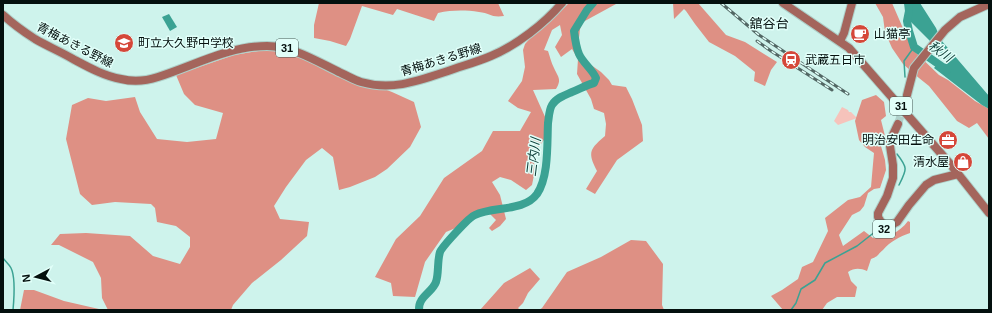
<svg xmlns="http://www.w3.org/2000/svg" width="992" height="313" viewBox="0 0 992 313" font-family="Arial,'Noto Sans JP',sans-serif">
  <rect width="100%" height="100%" fill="#cef3ec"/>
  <!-- green -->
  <path fill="#f6c3bb" d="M 842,107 L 848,110 L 849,112 L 851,112 L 857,118 L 838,125 L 834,121 Z"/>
  <!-- forest -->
  <g fill="#de9084">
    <path d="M 319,3 L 498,3 L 504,16 C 491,18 490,13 479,12 C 465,10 452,10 438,13 L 434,21 L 397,9 L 393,15 L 362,6 L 350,39 L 346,46 L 330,41 L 314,38 L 314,25 Z"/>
    <path d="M 569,3 L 617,3 L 616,4 L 583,22 L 580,29 L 578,47 L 584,60 L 601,72 L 609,80 L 612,85 L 626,87 L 632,99 L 642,125 L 643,141 L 617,160 L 595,194 L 586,189 L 597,171 C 587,152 590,149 605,136 L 606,124 L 604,113 L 594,109 L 591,99 L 577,74 L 578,59 L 572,49 L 561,57 L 555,47 L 562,35 L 560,25 L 552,30 L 544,50 L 548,51 C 550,57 551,62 554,68 C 558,77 562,79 556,89 L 533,90 L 546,119 L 544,140 L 533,154 L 535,170 L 532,185 L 526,190 L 511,180 L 500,177 L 492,182 L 500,195 L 506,219 L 500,226 L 492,231 L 489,228 L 496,220 L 486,210 L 471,219 L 463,225 L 446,232 L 425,262 L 415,297 L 393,296 L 391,283 L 375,277 L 396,239 L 420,216 L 444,178 L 482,151 L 493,131 L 520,131 L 531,112 L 518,108 L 508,101 L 522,81 L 525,67 L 523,50 L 525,44 L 534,34 L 546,25 Z"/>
    <path d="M 673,3 L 698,3 L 726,35 L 745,42 L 777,62 L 771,70 L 765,86 L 754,81 L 755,72 L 735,56 L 709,42 L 695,24 L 686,11 L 684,9 L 674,19 Z"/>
    <path d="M 875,3 L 892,3 L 912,49 L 939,75 L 948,80 L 975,101 L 989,109 L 989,139 L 977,123 L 969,128 L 957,121 L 929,86 L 919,78 L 903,64 L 892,48 L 885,32 L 883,17 Z"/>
    <path d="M 264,50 L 288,52 L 392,92 L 414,102 L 421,127 L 410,147 L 387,169 L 375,177 L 350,187 L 339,190 L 333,157 L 322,148 L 306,160 L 286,187 L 274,206 L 280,219 L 309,222 L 307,236 L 281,260 L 252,283 L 233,305 L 231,310 L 108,310 L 102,298 L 101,278 L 93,262 L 59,245 L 51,245 L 60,234 L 86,233 L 130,236 L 153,256 L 180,264 L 190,247 L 190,237 L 176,226 L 157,222 L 155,208 L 151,204 L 115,202 L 92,205 L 80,194 L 66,139 L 72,105 L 88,98 L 106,101 L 135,97 L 140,112 L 157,139 L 187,142 L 216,139 L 223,113 L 195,105 L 184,94 L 176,75 L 234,55 Z"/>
    <path d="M 876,95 L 884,102 L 886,116 L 881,120 L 885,136 L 881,146 L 885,160 L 886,170 L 880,188 L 874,189 L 868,193 L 864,206 L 860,211 L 852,215 L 839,235 L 843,246 L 864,231 L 873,238 C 888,237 899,233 908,221 L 910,222 L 910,233 C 899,237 891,241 883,250 C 877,255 879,256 871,259 L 867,271 C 860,268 854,268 848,272 L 851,281 L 857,287 L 855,297 L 837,297 L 827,303 L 822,310 L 783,310 L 771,296 L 782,290 L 798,279 L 802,267 L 813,262 L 828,231 L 825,218 L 848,200 L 860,197 L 871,187 L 873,164 L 874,153 L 865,147 L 859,140 L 855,121 L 862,100 Z"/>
    <path d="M 631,240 L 646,241 L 663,264 L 662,305 L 664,310 L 539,310 L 542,308 L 567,272 L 601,257 Z"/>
    <path d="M 530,268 L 540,279 L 528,293 L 523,303 L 518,308 L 520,310 L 480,310 L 504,283 Z"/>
    <path d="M 24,290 L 34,290 L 64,301 L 99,309 L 101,310 L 20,310 Z"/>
  </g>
  <!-- water -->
  <g fill="#3ba293">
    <path d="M 904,3 L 920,3 L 936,28 L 941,40 L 989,96 L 989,109 L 982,105 L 934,68 L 939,62 L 945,64 L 946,59 L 936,47 L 910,21 L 906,7 Z"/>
    <path d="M 169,14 L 177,27 L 170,31 L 162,17 Z"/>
  </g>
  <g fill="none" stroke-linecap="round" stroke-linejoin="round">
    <!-- stream -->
    <g stroke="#3ba293" stroke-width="1.5">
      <path d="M 905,77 L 904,61 L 914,47"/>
      <path d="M 897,154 C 908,168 907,169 899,185"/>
      <path d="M 3,258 C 5,261 9,264 11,268 C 16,278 14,299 13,310"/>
      <path d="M 791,310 L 796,303 L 801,289 L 815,280 L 825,263 L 857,246 L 876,231 L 877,228"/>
    </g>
    <!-- river -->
    <g stroke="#3ba293" stroke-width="8">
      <path d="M 908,3 L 909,11 L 907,21 L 909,31 L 914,47 L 947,70"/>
      <path d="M 419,310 C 419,307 419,304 421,301 C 425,294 433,290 436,282 C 439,273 437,262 440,252 C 442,247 469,217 475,215 C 493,206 524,212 537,194 C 549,176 547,144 548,123 C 549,117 549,110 552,105 C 556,98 565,95 572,92 C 580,89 586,85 594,83 L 596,78 C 592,69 583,63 579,54 C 576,47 575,39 574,31 L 587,10 L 593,3"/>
    </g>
    <!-- primary-tunnel -->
    <path stroke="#b0d1cb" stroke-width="8" stroke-dasharray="8 4" stroke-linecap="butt" d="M 898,124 L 907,95"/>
    <!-- primary casing -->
    <g stroke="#aecfc8" stroke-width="10">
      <g id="primary">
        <path d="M 783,3 L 849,48 L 951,165 L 989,213"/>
        <path d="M 3,15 C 13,24 24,32 35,39 C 47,46 61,52 73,59 C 88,67 104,76 121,79 C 133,82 146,81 158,77 C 193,66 229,46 267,46 C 293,46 318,62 341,73 C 348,76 354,80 361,82 C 392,91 418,81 448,71 C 462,66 477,62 491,56 C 517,45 544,24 562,3"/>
        <path d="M 840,41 L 844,33 L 852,3"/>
        <path d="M 907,95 L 914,68 L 945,30 L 960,17 L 989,4"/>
        <path d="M 898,124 L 890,141 L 890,146 L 893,165 L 893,178 L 887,196 L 878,213 L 878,217 L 881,222 L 885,225 L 891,225 L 897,222 L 909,205 L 926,185 L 934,180 L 958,174"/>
      </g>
    </g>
    <!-- primary -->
    <use href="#primary" stroke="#a4655c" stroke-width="8"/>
    <!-- rail casing -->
    <g stroke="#526764" stroke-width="3">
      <g id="rail">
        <path d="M 721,3 L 759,35 L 848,94"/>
        <path d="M 757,41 L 771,51 L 832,90"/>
      </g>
    </g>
    <!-- rail -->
    <use href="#rail" stroke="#e1fff9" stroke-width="1.5" stroke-dasharray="4.5" stroke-linecap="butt"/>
  </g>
  <!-- icons -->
  <defs>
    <g id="cafe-disc" transform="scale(1)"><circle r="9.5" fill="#d54739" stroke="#e1fff9"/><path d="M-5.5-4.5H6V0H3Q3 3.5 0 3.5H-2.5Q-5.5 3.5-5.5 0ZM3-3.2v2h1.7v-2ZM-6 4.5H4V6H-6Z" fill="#fff"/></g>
    <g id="school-disc" transform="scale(1)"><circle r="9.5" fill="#d54739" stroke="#e1fff9"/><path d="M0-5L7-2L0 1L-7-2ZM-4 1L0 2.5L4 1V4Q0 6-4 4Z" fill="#fff"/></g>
    <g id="station-disc" transform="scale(1)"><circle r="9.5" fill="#d54739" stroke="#e1fff9"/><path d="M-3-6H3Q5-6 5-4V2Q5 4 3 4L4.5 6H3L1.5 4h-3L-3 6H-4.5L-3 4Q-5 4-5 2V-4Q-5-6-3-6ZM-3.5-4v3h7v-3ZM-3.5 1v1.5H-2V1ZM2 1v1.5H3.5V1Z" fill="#fff"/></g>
    <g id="office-disc" transform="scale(1)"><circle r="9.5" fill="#d54739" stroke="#e1fff9"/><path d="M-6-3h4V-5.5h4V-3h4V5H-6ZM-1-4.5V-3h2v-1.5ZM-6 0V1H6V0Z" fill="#fff"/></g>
    <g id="shop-disc" transform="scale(1)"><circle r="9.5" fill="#d54739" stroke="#e1fff9"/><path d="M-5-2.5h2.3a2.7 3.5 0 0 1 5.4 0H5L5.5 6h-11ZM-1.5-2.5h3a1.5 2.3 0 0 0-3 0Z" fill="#fff"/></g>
  </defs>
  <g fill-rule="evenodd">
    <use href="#cafe-disc" x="860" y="34"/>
    <use href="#school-disc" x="124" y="43"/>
    <use href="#station-disc" x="791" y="60"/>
    <use href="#office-disc" x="948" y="140"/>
    <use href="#shop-disc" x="963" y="162"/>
  </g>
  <g text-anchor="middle" stroke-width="3" stroke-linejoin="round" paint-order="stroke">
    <!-- shield labels -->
    <g fill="#e1fff9" stroke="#465854" stroke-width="1">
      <rect x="276" y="39" width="22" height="18" rx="3"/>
      <rect x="890" y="97" width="22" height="18" rx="3"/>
      <rect x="873" y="220" width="22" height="18" rx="3"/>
    </g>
    <g font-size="11" font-weight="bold" fill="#04100e">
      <text x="287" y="52">31</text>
      <text x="901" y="110">31</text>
      <text x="884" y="233">32</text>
    </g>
    <!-- poi labels -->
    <g font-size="12" fill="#04100e" stroke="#e1fff9" text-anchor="start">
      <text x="874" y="38">山猫亭</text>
      <text x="138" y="47">町立大久野中学校</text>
      <text x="805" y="64">武蔵五日市</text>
      <text x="934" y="144" text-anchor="end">明治安田生命</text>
      <text x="949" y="166" text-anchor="end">清水屋</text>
    </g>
    <!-- street labels -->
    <g font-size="12" fill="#04100e" stroke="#e1fff9">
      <text transform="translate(75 45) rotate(27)" y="4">青梅あきる野線</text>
      <text transform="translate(441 60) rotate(-17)" y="4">青梅あきる野線</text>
    </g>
    <!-- neighbourhood labels -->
    <g font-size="13" fill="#04100e" stroke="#e1fff9">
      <text x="769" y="28">舘谷台</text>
    </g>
    <!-- water labels -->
    <g font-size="13" font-style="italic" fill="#093933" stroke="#e1fff9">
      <text transform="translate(941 51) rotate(36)" y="5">秋川</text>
      <text transform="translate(533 157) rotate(-83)" y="5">三内川</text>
    </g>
  </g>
  <!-- border -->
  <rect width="992" height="313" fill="none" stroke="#04100e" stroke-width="8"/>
  <!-- north arrow -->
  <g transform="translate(36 277) rotate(263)" stroke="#e1fff9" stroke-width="3" paint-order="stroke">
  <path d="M0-3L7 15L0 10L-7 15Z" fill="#04100e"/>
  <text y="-6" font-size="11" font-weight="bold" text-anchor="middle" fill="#04100e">N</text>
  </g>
</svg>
